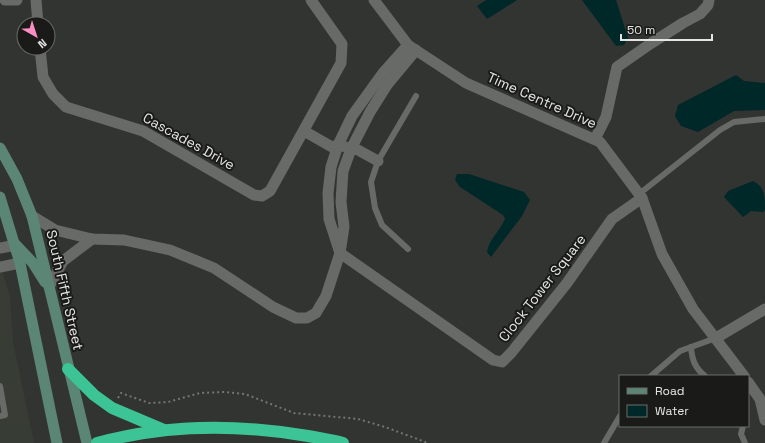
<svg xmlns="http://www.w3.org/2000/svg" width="765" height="443" viewBox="0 0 765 443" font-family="'Space Grotesk',sans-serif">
  <rect width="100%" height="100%" fill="#313430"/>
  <!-- built -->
  <path fill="#373d34" d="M 0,264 L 10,296 L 13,342 L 34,443 L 0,443 Z"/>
  <!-- water -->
  <g fill="#002828">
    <path d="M 486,0 L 517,0 L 487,19 L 477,6 Z"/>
    <path d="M 582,0 L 616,0 L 628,38 L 624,45 L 616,46 Z"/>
    <path d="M 736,75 L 744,81 L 765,83 L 765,110 L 734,111 L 698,132 L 681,126 L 675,116 L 678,105 Z"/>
    <path d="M 457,174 L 469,174 L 524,192 L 530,200 L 522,216 L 491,257 L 487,252 C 489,239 500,231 505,219 L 503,215 L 460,187 L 455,180 Z"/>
    <path d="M 753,181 C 765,187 765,196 765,210 L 763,212 L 751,211 L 743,217 L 724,197 L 728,191 Z"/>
  </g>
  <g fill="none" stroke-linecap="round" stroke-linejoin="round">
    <!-- path -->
    <path stroke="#747673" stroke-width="2" stroke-dasharray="2 3" stroke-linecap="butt" d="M 118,398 L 121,393 L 149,403 L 168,402 L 200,393 L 224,392 L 245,394 L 294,413 L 358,419 L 385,427 L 428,443"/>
    <!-- service -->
    <g stroke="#686a67" stroke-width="6">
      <path d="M 639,194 L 720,130 L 734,122 L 765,119"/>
      <path d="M 408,249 L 382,225 L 375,208 L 371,182 L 378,161 L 416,96"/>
      <path d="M 691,347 C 692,360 695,368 705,376"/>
      <path d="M 651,376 L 680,351 L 716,338"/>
      <path d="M 0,386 L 5,415 L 0,416"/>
      <path d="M 743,426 L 741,434 L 745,443"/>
      <path d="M 604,443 L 620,416"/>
    </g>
    <!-- minor -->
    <g stroke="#686a67" stroke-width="11">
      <path d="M 5,0 L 17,0"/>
      <path d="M 36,0 L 38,24"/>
      <path d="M 374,0 L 408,45 L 466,83 L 600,142 L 642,198 L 662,254 L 693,309 L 744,376"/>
      <path d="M 408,45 L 383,73 L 352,116 L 338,145 L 331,167 L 328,193 L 329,219 L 340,253 L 493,360 L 502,362 L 511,353 L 567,283 L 612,219 L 642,198"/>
      <path d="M 40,48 L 43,77 L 53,94 L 66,107 L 143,131 L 254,195 L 262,196 L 270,191 L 341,63 L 342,44 L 311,0"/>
      <path d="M 304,131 L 332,147 L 338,145 L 358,150 L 378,161"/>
      <path d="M 595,139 L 606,117 L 617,67 L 650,44 L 683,23 L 700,14 L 708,5 L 709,0"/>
      <path d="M 32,216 L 55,230 L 92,239 L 124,240 L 170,250 L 214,268 L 273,307 L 296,318 L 307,318 L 316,313 L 326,296 L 340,253 L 344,227 L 341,202 L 343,171 L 351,149 L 370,112 L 387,85 L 416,50"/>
      <path d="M 0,248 L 16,245"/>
      <path d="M 0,267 L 20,263"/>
      <path d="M 49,287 L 63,261 L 92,239"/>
      <path d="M 716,338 L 765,309"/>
      <path d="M 748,382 L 760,399 L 765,420"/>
    </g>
    <!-- secondary -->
    <g stroke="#5b8575" stroke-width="11">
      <path d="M 0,148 L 17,179 L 32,216 L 87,443"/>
      <path d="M 0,197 L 20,263 L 57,443"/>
      <path d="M 16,245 L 33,263 L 45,282"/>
    </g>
    <!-- motorway -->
    <g stroke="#3dc496" stroke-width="12">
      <path d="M 68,369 L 94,395 L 112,408 L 164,430"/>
      <path d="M 97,443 C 166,424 238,424 308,436 C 319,438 332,440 343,443"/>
    </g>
  </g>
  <g text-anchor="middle" stroke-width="4" stroke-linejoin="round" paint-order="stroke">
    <!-- street labels -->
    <g font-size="14" fill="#e5e6e4" stroke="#1a1b19">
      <text transform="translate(542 100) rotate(24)" y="5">Time Centre Drive</text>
      <text transform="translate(189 141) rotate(29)" y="5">Cascades Drive</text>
      <text transform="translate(542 288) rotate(-52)" y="5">Clock Tower Square</text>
      <text transform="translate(65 290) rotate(77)" y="5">South Fifth Street</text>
    </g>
  </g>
  <!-- legend -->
  <rect x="619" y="375" width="130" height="52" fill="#1a1b19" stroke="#6b6c6a"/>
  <rect x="627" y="388" width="20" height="6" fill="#5b8575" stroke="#6b6c6a"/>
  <text x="655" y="395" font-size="12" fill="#e5e6e4">Road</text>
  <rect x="627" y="405" width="20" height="12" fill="#002828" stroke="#6b6c6a"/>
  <text x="655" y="415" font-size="12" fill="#e5e6e4">Water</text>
  <!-- north arrow -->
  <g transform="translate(36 36) rotate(141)"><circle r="19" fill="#1a1b19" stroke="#6b6c6a"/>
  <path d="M0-3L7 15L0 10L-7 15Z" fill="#fb8fc4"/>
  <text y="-6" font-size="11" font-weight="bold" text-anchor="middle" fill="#e5e6e4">N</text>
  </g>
  <!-- scale -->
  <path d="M621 34v6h91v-6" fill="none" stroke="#e5e6e4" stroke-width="2"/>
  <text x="627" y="34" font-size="12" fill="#e5e6e4" stroke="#1a1b19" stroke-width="3" paint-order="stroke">50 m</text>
</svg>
